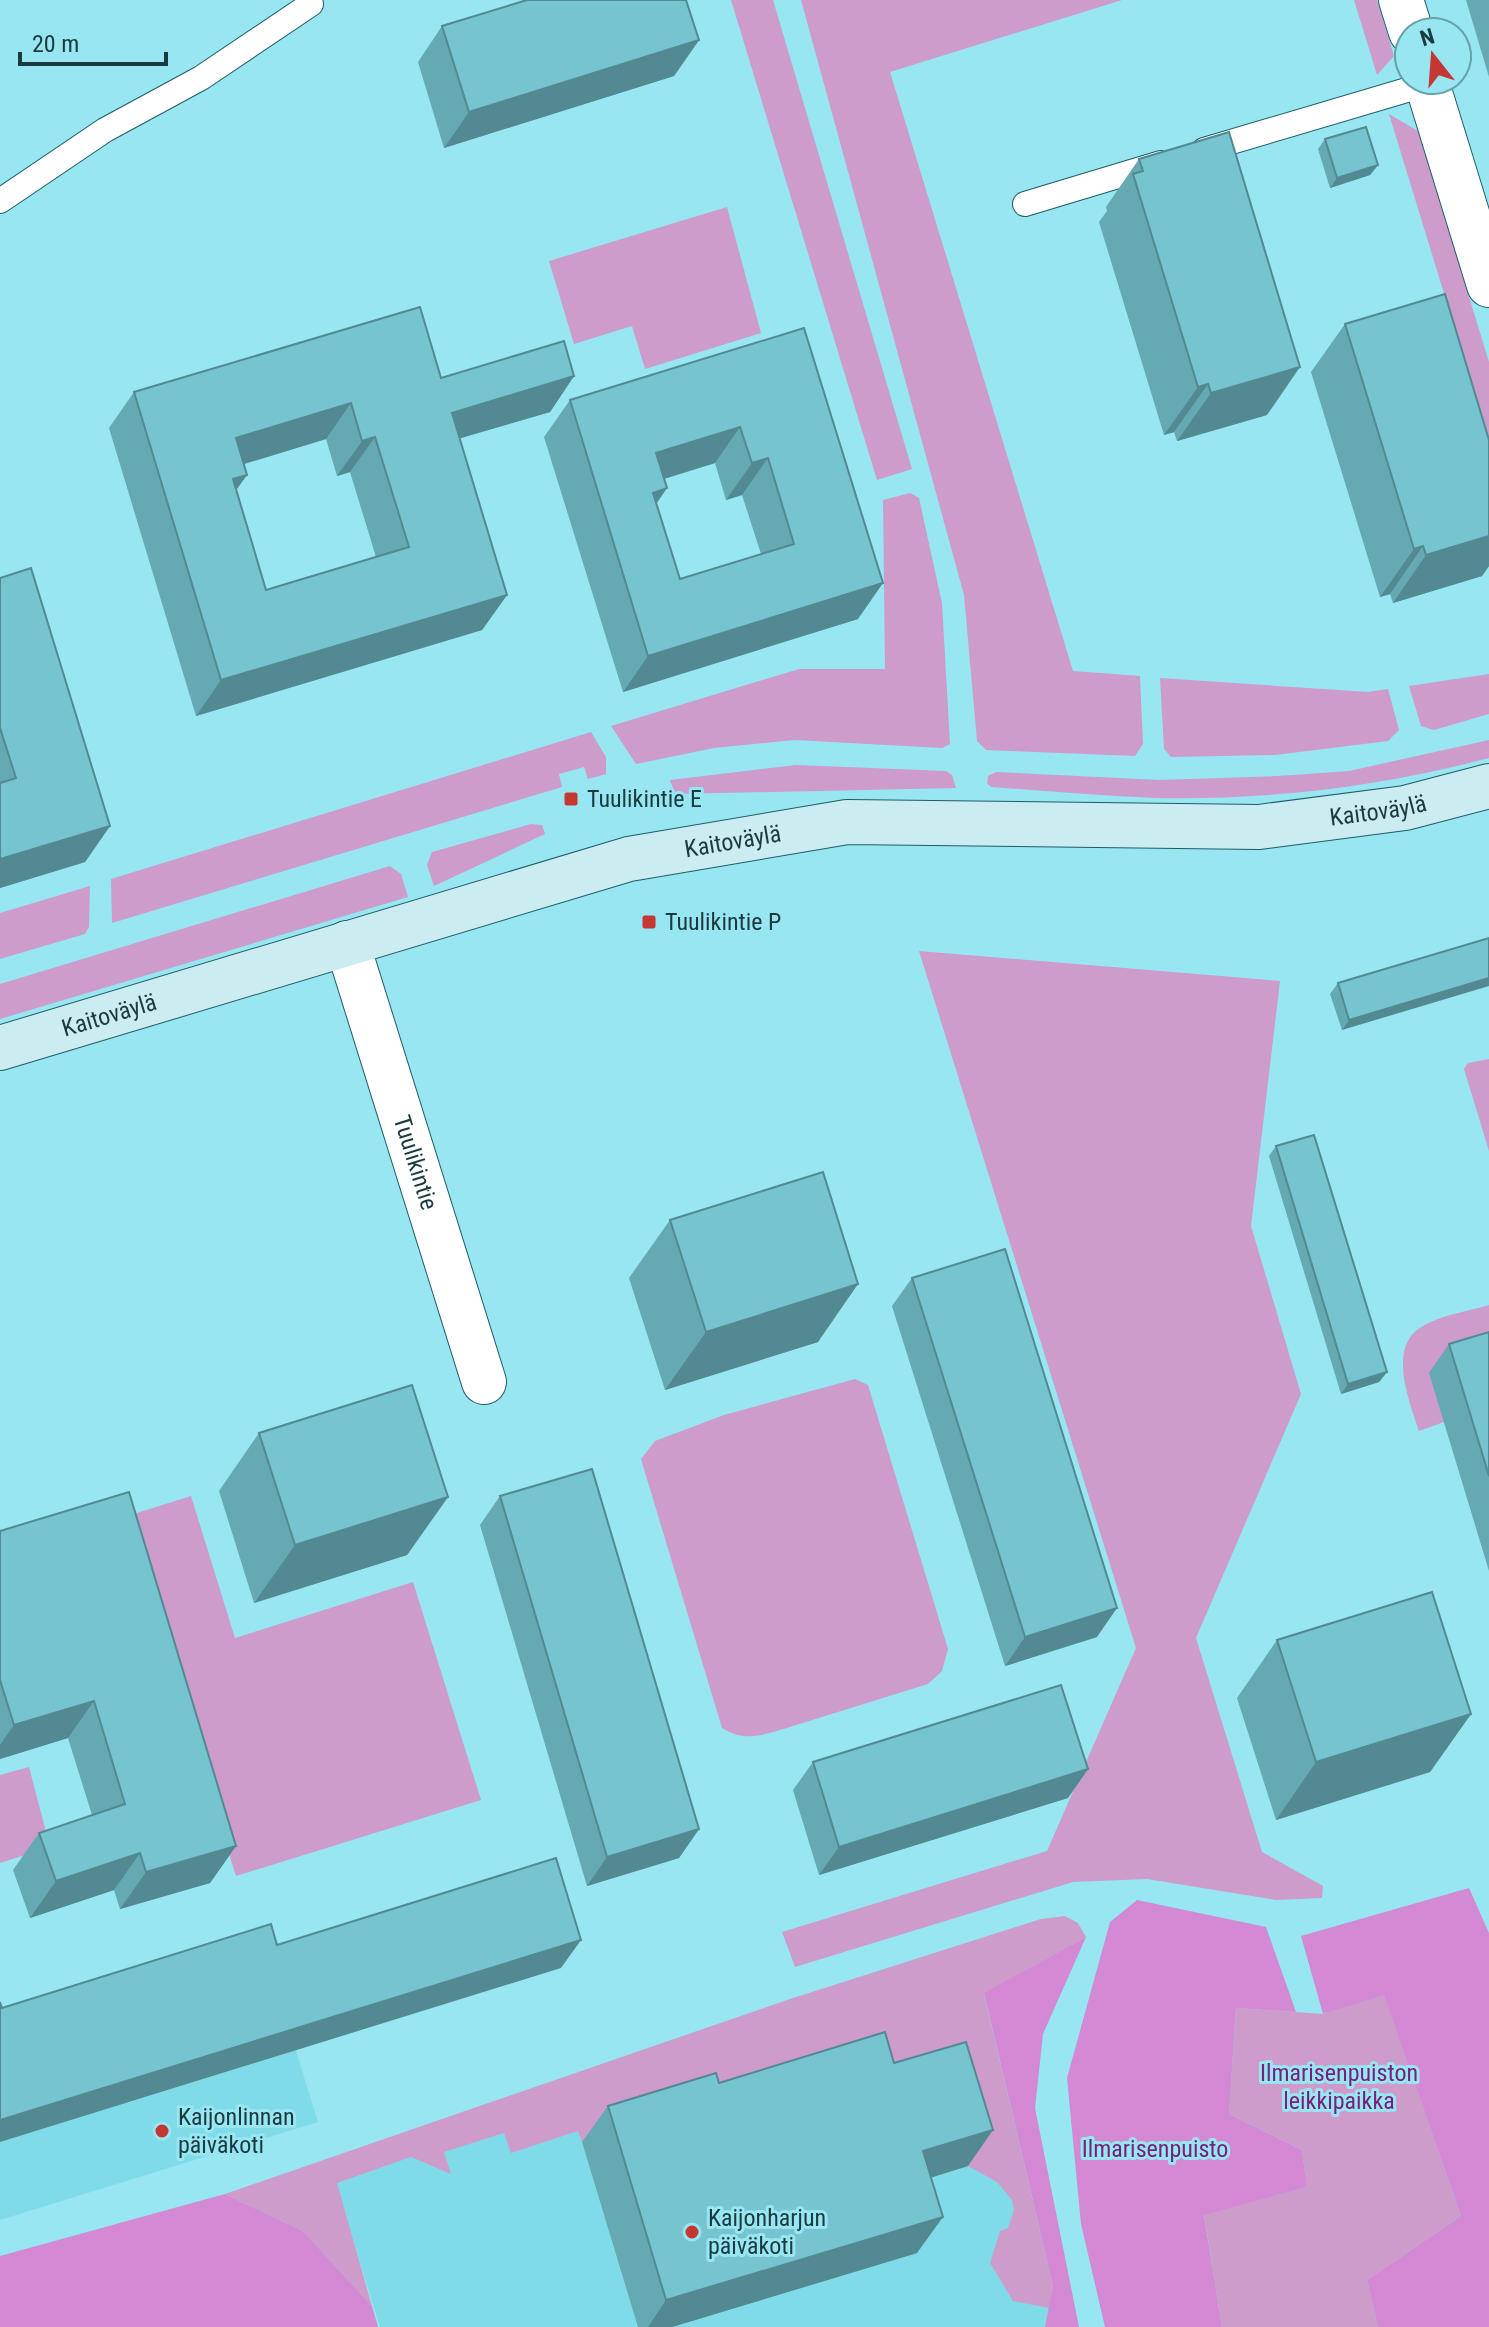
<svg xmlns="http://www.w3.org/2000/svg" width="1489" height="2327" viewBox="0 0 1489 2327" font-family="'Roboto Condensed',sans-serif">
  <rect width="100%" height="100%" fill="#97e6f1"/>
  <!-- built -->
  <g fill="#80dbe8">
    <path d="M 839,2017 L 994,2100 L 1061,2327 L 380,2327 L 332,2171 Z"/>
    <path d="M 293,2041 L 318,2122 L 0,2220 L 0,2126 L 131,2085 L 136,2100 L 221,2073 Z"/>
  </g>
  <!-- green -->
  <g fill="#cd9ccb">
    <path d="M 731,0 L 773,0 L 912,469 L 877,480 Z"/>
    <path d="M 801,0 L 1122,0 L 890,72 L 1073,671 L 1140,676 L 1143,744 L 1135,756 L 986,750 L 977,741 L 964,595 Z"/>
    <path d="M 1354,0 L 1377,0 L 1394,56 L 1377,75 Z"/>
    <path d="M 1389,114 L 1418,131 L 1489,362 L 1489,440 Z"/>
    <path d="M 727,207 L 761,333 L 645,369 L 632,326 L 574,344 L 549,261 Z"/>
    <path d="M 910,493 L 919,498 L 942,603 L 950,744 L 942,748 L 794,740 L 714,748 L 636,764 L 611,726 L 799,669 L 885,669 L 883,500 Z"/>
    <path d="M 1489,674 L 1489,714 L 1434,730 L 1421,726 L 1409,686 Z"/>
    <path d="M 1160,678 L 1368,692 L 1388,689 L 1399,730 L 1388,741 L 1275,755 L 1171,757 L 1164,749 Z"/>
    <path d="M 591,732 L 606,757 L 606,774 L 588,779 L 584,767 L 559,774 L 562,787 L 112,923 L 111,879 Z"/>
    <path d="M 1489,740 L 1489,758 C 1380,787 1269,800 1156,798 C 1101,796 1046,791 991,787 L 987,783 L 988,776 L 996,772 L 1160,780 L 1278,776 L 1349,771 Z"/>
    <path d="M 796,765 L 946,771 L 952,775 L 956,788 L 675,794 L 670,780 Z"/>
    <path d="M 531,824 L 542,825 L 545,834 L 434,886 L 427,865 L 432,852 Z"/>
    <path d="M 390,866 L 401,874 L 408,897 L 0,1019 L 0,984 Z"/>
    <path d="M 90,886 L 89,927 L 85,934 L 0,959 L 0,913 Z"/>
    <path d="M 919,951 L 1280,981 L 1251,1226 L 1301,1394 L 1196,1638 L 1262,1852 L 1323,1886 L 1322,1898 L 1276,1900 L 1147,1879 L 1073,1882 L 795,1967 L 782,1932 L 1047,1851 L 1136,1648 Z"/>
    <path d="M 1489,1059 L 1489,1151 L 1464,1069 L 1468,1063 Z"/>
    <path d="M 1489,1305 L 1489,1354 L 1444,1422 L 1419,1431 C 1410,1402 1386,1346 1423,1326 C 1441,1315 1469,1311 1489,1305 Z"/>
    <path d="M 855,1379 L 868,1385 L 948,1649 L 942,1671 L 928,1684 L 777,1731 C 756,1737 741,1740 722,1728 L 641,1459 L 655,1441 L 724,1415 Z"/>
    <path d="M 191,1496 L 235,1638 L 413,1582 L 481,1800 L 236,1876 L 124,1517 Z"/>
    <path d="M 29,1767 L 50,1847 L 0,1863 L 0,1775 Z"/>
    <path d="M 1065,1916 L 1078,1923 L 1086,1937 L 984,1994 L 1053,2286 L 1049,2308 L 1013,2301 L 990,2263 L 1000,2231 L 1008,2228 L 1014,2210 L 1012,2200 L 997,2182 L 968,2166 L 582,2142 L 578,2131 L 511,2153 L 504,2133 L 444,2152 L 451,2174 L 411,2157 L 337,2183 L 372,2306 L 303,2231 L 225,2194 L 787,2000 L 1041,1919 Z"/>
    <path d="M 1384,1994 L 1461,2216 L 1367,2280 L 1378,2327 L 1222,2327 L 1204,2214 L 1307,2187 L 1302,2150 L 1229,2114 L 1236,2008 L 1323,2014 Z"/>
  </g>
  <!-- forest -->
  <g fill="#d489d4">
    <path d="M 1469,1888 L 1489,1933 L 1489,2327 L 1378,2327 L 1367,2280 L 1461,2216 L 1384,1995 L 1323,2014 L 1301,1936 Z"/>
    <path d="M 1137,1900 L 1266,1927 L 1296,2012 L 1236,2008 L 1229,2114 L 1302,2150 L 1307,2187 L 1204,2215 L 1222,2327 L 1105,2327 L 1081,2224 L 1067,2078 L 1110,1922 Z"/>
    <path d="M 1086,1937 L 1043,2034 L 1035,2108 L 1079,2327 L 1045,2327 L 1053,2286 L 984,1993 Z"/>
    <path d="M 225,2194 L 303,2231 L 372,2306 L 378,2327 L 0,2327 L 0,2256 Z"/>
  </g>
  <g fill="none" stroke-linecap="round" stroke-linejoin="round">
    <!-- lane casing -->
    <g stroke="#1f5d65" stroke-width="26">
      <g id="lane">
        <path d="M 1204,150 L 1427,84"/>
        <path d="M 0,201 L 105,130 L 201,78 L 311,4"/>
        <path d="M 1025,204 L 1161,163"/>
      </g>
    </g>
    <!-- street casing -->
    <g stroke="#1f5d65" stroke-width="46">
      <g id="street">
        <path d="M 1401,0 L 1411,32"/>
        <path d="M 1426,80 L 1489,285"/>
        <path id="s1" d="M 347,943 L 484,1382"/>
      </g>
    </g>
    <!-- secondary casing -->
    <g stroke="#1f5d65" stroke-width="46">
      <g id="secondary">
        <path id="s2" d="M 0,1048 L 629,859 L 847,822 L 1259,827 L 1405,808 L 1489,786"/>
      </g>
    </g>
    <!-- lane -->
    <use href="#lane" stroke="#fff" stroke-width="24"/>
    <!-- street -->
    <use href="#street" stroke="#fff" stroke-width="44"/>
    <!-- secondary -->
    <use href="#secondary" stroke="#cbecf1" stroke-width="44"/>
  </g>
  <!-- wall -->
  <g fill="#65a9b2" fill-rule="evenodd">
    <path d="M 1466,0 L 1489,0 L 1489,77 Z"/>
    <path d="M 442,26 L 699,40 L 674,76 L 444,148 L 418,62 Z"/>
    <path d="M 1325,139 L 1378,165 L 1370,175 L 1330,188 L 1318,149 Z"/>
    <path d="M 1139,159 L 1267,415 L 1177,441 L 1174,432 L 1164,435 L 1099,222 L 1107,211 L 1106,207 Z"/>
    <path d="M 1345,324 L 1489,440 L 1489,566 L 1482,576 L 1393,603 L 1390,594 L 1380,597 L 1311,372 Z"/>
    <path d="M 804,328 L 858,619 L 623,692 L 544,437 L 570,400 ZM 715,463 L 726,500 L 742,495 L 761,554 L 680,579 L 656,503 L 664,479 Z"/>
    <path d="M 574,376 L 550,412 L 460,438 L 507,595 L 482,630 L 196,716 L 109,428 L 134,392 L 441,378 ZM 326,439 L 337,476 L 350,472 L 376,557 L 266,590 L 236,490 L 244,464 Z"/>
    <path d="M 0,578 L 110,826 L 85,862 L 0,888 Z"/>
    <path d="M 1489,938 L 1342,1030 L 1330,994 L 1338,983 Z"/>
    <path d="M 1276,1146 L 1387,1372 L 1379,1382 L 1341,1394 L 1269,1156 Z"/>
    <path d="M 670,1220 L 818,1342 L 665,1390 L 629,1278 Z"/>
    <path d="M 912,1278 L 1097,1637 L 1005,1666 L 892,1306 Z"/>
    <path d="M 1489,1332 L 1489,1571 L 1429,1373 L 1449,1344 Z"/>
    <path d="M 259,1433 L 448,1497 L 407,1555 L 254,1603 L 219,1491 Z"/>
    <path d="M 500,1496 L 699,1829 L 679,1858 L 587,1886 L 480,1525 Z"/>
    <path d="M 0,1531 L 236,1846 L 210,1883 L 120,1909 L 114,1890 L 30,1918 L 13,1870 L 39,1833 L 92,1815 L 68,1738 L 0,1759 Z"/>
    <path d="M 1277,1640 L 1471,1714 L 1430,1772 L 1276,1820 L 1237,1698 Z"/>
    <path d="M 813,1762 L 1088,1769 L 1068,1798 L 819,1875 L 793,1790 Z"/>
    <path d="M 894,2063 L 968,2166 L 931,2177 L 917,2253 L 672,2327 L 638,2327 L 582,2142 L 608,2106 L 719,2083 Z"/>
  </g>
  <!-- shaded-wall -->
  <g fill="#538991">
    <path d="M 699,40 L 674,76 L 444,148 L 469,112 Z"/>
    <path d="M 1378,165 L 1370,175 L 1330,188 L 1337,178 Z"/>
    <path d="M 1300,367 L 1267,415 L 1177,441 L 1211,393 Z"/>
    <path d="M 574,376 L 550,412 L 427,448 L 452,413 Z"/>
    <path d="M 1208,384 L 1174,432 L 1164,435 L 1198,387 Z"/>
    <path d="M 351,403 L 326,439 L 211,474 L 236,438 Z"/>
    <path d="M 740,427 L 715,463 L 631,489 L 656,453 Z"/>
    <path d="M 375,437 L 350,472 L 337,476 L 362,441 Z"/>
    <path d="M 768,458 L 742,495 L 726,500 L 752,463 Z"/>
    <path d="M 247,475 L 222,510 L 233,479 Z"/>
    <path d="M 667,488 L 642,525 L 653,493 Z"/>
    <path d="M 1489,536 L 1489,566 L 1482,576 L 1393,603 L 1426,555 Z"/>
    <path d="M 1423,546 L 1390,594 L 1380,597 L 1414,549 Z"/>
    <path d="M 883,583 L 858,619 L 623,692 L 648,656 Z"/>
    <path d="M 507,595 L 482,630 L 196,716 L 221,680 Z"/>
    <path d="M 110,826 L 85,862 L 0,888 L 0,859 Z"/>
    <path d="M 1489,978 L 1489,986 L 1342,1030 L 1349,1020 Z"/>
    <path d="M 858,1284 L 818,1342 L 665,1390 L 706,1332 Z"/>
    <path d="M 1387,1372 L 1379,1382 L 1341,1394 L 1348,1384 Z"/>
    <path d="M 448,1497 L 407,1555 L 254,1603 L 295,1545 Z"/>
    <path d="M 1117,1608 L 1097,1637 L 1005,1666 L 1025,1637 Z"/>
    <path d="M 94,1701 L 68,1738 L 0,1759 L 0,1745 L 14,1725 Z"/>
    <path d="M 1471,1714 L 1430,1772 L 1276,1820 L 1316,1762 Z"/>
    <path d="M 1088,1769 L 1068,1798 L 819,1875 L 839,1847 Z"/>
    <path d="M 699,1829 L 679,1858 L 587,1886 L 607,1857 Z"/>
    <path d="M 236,1846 L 210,1883 L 120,1909 L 146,1872 Z"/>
    <path d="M 140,1853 L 114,1890 L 30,1918 L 56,1881 Z"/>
    <path d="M 581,1940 L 561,1968 L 0,2142 L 0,2120 Z"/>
    <path d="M 993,2130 L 968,2166 L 898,2188 L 923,2151 Z"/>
    <path d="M 943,2217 L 917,2253 L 672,2327 L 648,2327 L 666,2300 Z"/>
  </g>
  <!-- building -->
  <g fill="#76c4cf" stroke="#538991" stroke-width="2" fill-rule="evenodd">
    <path d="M 527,0 L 686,0 L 699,40 L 469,112 L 442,26 Z"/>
    <path d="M 1366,127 L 1378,165 L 1337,178 L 1325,139 Z"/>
    <path d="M 1229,132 L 1300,367 L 1211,393 L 1208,384 L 1198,387 L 1133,174 L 1143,171 L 1139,159 Z"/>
    <path d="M 1445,294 L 1489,440 L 1489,536 L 1426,555 L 1423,546 L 1414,549 L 1345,324 Z"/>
    <path d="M 420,307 L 441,378 L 564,341 L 574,376 L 452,413 L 507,595 L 221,680 L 134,392 ZM 351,403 L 362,441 L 375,437 L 409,547 L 266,590 L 233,479 L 247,475 L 236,438 Z"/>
    <path d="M 804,328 L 883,583 L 648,656 L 570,400 ZM 740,427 L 752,463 L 768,458 L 794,544 L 680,579 L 653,493 L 667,488 L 656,453 Z"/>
    <path d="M 31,568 L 110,826 L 0,859 L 0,783 L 16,778 L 0,728 L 0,578 Z"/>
    <path d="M 1489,938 L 1489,978 L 1349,1020 L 1338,983 Z"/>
    <path d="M 1314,1135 L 1387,1372 L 1348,1384 L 1276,1146 Z"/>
    <path d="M 823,1172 L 858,1284 L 706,1332 L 670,1220 Z"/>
    <path d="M 1005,1249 L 1117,1608 L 1025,1637 L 912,1278 Z"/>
    <path d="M 1489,1332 L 1489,1476 L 1449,1344 Z"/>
    <path d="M 412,1385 L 448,1497 L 295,1545 L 259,1433 Z"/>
    <path d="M 592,1469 L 699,1829 L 607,1857 L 500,1496 Z"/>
    <path d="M 129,1492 L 236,1846 L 146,1872 L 140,1853 L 56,1881 L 39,1833 L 125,1804 L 94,1701 L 14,1725 L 0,1680 L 0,1531 Z"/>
    <path d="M 1432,1592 L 1471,1714 L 1316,1762 L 1277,1640 Z"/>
    <path d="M 1061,1685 L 1088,1769 L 839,1847 L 813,1762 Z"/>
    <path d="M 556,1858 L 581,1940 L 0,2120 L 0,2002 L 2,2008 L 271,1924 L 277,1945 Z"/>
    <path d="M 885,2032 L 894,2063 L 966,2042 L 993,2130 L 923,2151 L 943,2217 L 666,2300 L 608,2106 L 716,2073 L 719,2083 Z"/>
  </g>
  <!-- markers -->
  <g fill="#c53732" stroke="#97e6f1" stroke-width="3">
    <rect x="563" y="791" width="16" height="16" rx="4"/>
    <rect x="641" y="914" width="16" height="16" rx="4"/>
    <circle cx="162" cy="2131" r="8"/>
    <circle cx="692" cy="2232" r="8"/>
  </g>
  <g text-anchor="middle" stroke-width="6" stroke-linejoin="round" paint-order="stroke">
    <!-- poi labels -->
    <g font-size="24" fill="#193a3e" stroke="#97e6f1" text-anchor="start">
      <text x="587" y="807">Tuulikintie E</text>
      <text x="665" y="930">Tuulikintie P</text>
      <text x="178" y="2125">Kaijonlinnan<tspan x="178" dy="28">päiväkoti</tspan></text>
      <text x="708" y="2226">Kaijonharjun<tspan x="708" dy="28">päiväkoti</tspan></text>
    </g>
    <!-- street labels -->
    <g font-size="24" fill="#193a3e" stroke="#97e6f1">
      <text dy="8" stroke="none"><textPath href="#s2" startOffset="1410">Kaitoväylä</textPath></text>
      <text dy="8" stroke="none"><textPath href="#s2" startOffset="762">Kaitoväylä</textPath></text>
      <text dy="8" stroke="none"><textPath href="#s2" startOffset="114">Kaitoväylä</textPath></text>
      <text dy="8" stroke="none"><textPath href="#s1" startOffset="230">Tuulikintie</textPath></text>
    </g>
    <!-- park labels -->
    <g font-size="24" fill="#79207b" stroke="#97e6f1">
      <text x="1339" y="2081">Ilmarisenpuiston<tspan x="1339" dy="28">leikkipaikka</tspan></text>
      <text x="1155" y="2157">Ilmarisenpuisto</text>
    </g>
  </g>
  <!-- north arrow -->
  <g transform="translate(1433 56) rotate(343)"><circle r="38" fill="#97e6f1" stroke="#65a1a9" stroke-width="2"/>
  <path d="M0-6L14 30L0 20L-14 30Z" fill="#c53732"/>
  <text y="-12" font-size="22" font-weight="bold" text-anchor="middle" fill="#193a3e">N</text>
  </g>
  <!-- scale -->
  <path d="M20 52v12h146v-12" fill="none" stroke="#193a3e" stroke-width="4"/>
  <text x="32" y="52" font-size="24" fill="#193a3e" stroke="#97e6f1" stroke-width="6" paint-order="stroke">20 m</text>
</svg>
